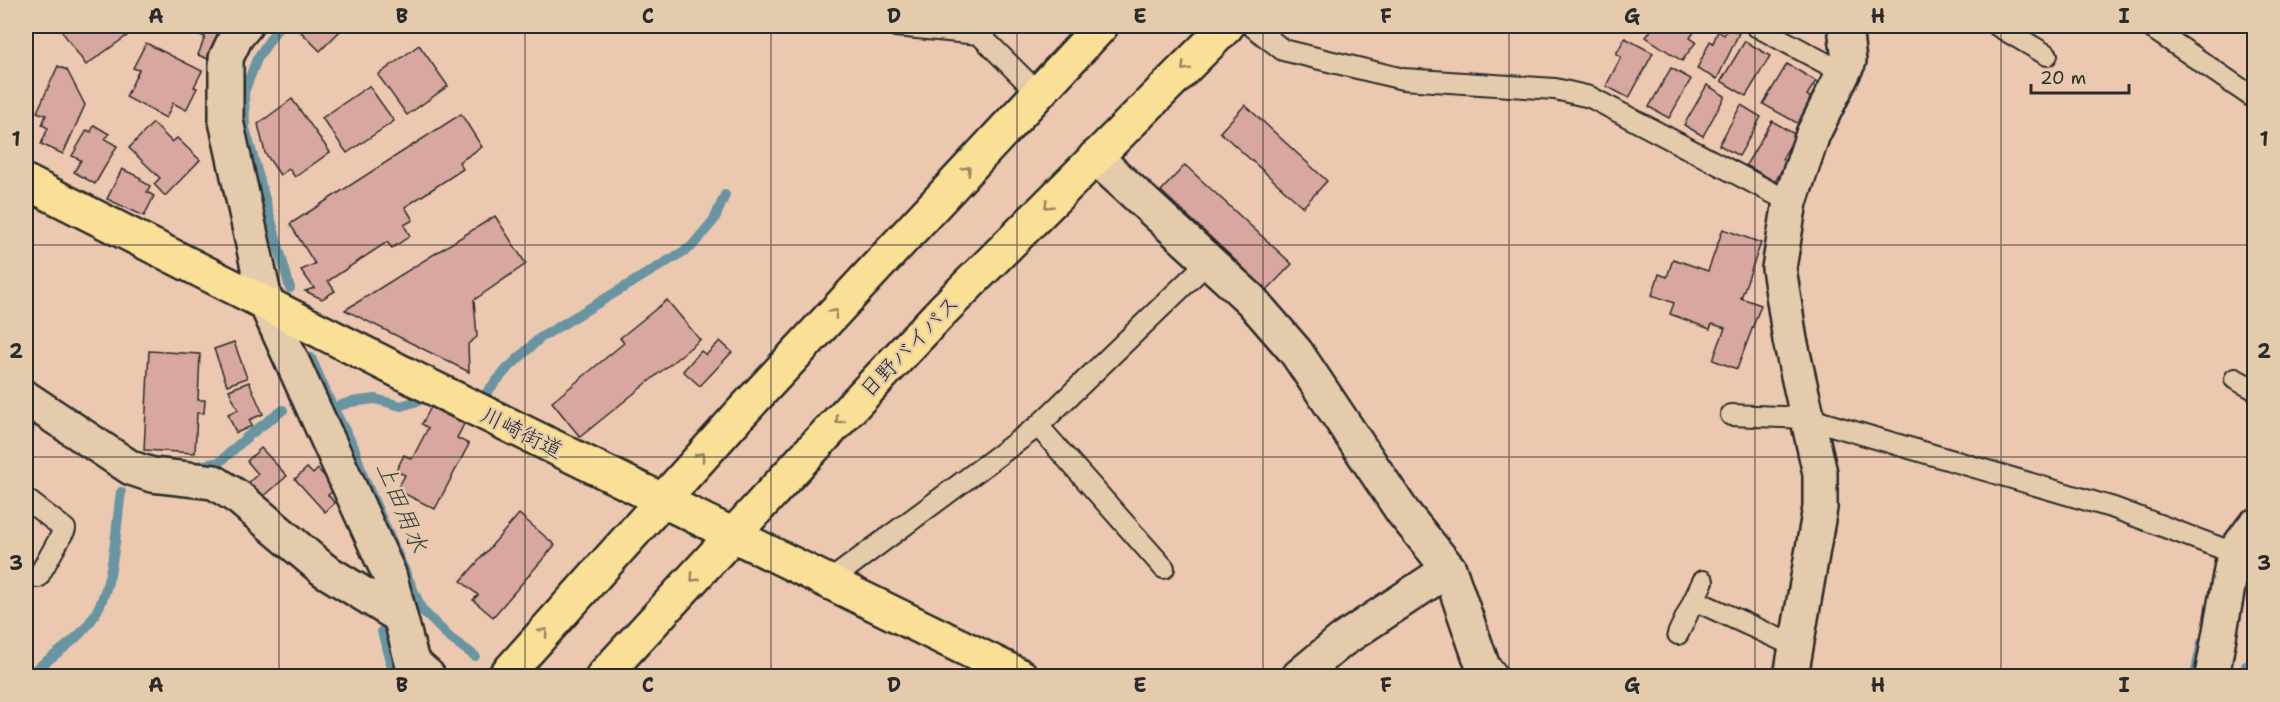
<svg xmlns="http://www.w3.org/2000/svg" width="2280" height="702" viewBox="0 0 2280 702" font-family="'Shantell Sans','Klee One',sans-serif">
  <rect width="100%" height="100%" fill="#ecc8b0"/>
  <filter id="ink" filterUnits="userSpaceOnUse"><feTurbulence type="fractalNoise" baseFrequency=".0167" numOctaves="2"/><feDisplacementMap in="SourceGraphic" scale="12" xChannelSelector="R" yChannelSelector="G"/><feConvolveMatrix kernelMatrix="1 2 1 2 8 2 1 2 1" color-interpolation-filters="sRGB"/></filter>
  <g filter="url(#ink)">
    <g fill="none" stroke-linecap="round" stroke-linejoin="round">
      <!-- stream -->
      <g stroke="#6995a3" stroke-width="10">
        <path d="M 279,26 L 257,59 L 244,92 L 245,128 L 290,288"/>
        <path d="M 311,358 L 333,408 L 354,447 L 363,476 L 422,610 L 450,638 L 475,656"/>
        <path d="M 487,392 L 506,370 L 540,338 L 691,247 L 714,220 L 725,195"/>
        <path d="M 333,408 L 351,402 L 375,399 L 401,406 L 421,400"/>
        <path d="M 26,443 L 33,414"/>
        <path d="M 194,467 L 220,462 L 248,436 L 283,410"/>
        <path d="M 382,631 L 394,676"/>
        <path d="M 2246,666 L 2254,670"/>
        <path d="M 26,676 C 45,662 77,641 90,622 C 115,589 115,532 121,492"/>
        <path d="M 2195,676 L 2202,642"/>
      </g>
    </g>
    <!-- building -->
    <g fill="#d8a79f" stroke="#2b2b2b" stroke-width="1.5">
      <path d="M 67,26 L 121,26 L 128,35 L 86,65 L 61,30 Z"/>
      <path d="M 178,26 L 238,26 L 213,61 L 198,55 L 205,37 Z"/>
      <path d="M 295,26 L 345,26 L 320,51 Z"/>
      <path d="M 1654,26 L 1698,26 L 1690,38 L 1696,42 L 1682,61 L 1646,37 Z"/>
      <path d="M 1728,28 L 1739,33 L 1717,79 L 1697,69 L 1710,41 L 1713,43 L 1718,31 L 1724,35 Z"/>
      <path d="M 1625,38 L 1653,53 L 1629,98 L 1606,86 L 1621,57 L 1616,54 Z"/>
      <path d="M 1745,41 L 1770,56 L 1746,96 L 1721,81 Z"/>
      <path d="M 146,43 L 202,71 L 194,87 L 197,88 L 186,110 L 173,103 L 166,118 L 126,97 L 139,70 L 133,68 Z"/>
      <path d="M 419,45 L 448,86 L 407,115 L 378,75 Z"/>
      <path d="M 1787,64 L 1816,81 L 1807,95 L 1813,100 L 1799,124 L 1763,104 Z"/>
      <path d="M 58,66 L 67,70 L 85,105 L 63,154 L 41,144 L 48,128 L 42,125 L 46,115 L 37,112 Z"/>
      <path d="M 1671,68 L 1691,79 L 1669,118 L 1649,107 Z"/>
      <path d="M 1707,85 L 1725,96 L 1703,136 L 1684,125 Z"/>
      <path d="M 369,86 L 394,121 L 347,153 L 322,118 Z"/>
      <path d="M 292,99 L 330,152 L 295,177 L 289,169 L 280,175 L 265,153 L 258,124 Z"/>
      <path d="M 1245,105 L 1327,181 L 1303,207 L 1220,132 Z"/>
      <path d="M 1741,105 L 1761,117 L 1739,156 L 1719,145 Z"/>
      <path d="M 461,114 L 482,147 L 459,162 L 463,169 L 405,207 L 413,220 L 404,225 L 410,236 L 392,248 L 387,242 L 328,281 L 335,291 L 322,299 L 305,291 L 314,288 L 301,270 L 315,264 L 290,224 Z"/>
      <path d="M 1772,121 L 1796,135 L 1782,159 L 1786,162 L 1775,182 L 1746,165 Z"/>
      <path d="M 153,123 L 172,142 L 177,138 L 200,160 L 165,196 L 154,184 L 160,178 L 129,148 Z"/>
      <path d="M 94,125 L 109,134 L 105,139 L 117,146 L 95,184 L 74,172 L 81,160 L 72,156 L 87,130 L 91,132 Z"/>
      <path d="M 1185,165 L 1292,264 L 1267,290 L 1161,191 Z"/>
      <path d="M 122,169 L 141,178 L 140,180 L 150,186 L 147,192 L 154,196 L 144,216 L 107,199 Z"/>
      <path d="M 495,216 L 526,264 L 474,300 L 477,337 L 468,344 L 469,372 L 345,310 Z"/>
      <path d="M 1723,229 L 1761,243 L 1741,298 L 1761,305 L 1737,369 L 1713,360 L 1725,328 L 1712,324 L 1710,329 L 1670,314 L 1674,303 L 1652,295 L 1659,274 L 1667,277 L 1673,259 L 1708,271 Z"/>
      <path d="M 667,300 L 700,340 L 580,437 L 552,402 L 624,343 L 620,338 Z"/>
      <path d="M 720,341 L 732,352 L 700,386 L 683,371 L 701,351 L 706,355 Z"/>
      <path d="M 234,342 L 247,378 L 227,385 L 214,349 Z"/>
      <path d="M 149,351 L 200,354 L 198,400 L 205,400 L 204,413 L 197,413 L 195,453 L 144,450 Z"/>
      <path d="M 249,382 L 263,414 L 249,420 L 252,426 L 236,433 L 228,414 L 238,410 L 229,390 Z"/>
      <path d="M 431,407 L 464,424 L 457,438 L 469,444 L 435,509 L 397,490 L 405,475 L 396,471 L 404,455 L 412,459 L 428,428 L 422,424 Z"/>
      <path d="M 261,448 L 287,476 L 262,498 L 248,483 L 258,474 L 247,461 Z"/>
      <path d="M 307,468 L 313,474 L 318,469 L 336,489 L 328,495 L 335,503 L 325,512 L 295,479 Z"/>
      <path d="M 519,514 L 555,545 L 493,617 L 473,600 L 478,595 L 461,581 Z"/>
    </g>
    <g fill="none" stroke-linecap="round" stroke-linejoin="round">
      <!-- service casing -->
      <g stroke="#2b2b2b" stroke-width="24">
        <g id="service">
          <path d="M 896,26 L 979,34 L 1038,93"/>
          <path d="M 1252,26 L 1283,50 L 1403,79 L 1555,89 L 1590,97 L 1790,202"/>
          <path d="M 1756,26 L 1842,72"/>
          <path d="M 1998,26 L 2047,55"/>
          <path d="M 2149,26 L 2254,98"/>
          <path d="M 2235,379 L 2254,389"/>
          <path d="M 1731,415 L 1807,418 L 2114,508 L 2234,553"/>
          <path d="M 1038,426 L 1164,568"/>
          <path d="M 26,499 L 65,529 L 38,577"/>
          <path d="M 828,582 L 1038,426 L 1209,261"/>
          <path d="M 1694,600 L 1797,647"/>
          <path d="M 1678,634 L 1703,581"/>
        </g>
      </g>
      <!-- minor casing -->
      <g stroke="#2b2b2b" stroke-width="38">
        <g id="minor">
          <path d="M 245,26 L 236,37 L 226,58 L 226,121 L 266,304 L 389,574 L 412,662 L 428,676"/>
          <path d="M 1095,157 L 1251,300 L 1296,352 L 1402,511 L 1449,569 L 1483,667 L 1490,676"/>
          <path d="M 26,398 L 131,468 L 152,475 L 214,482 L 239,498 L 324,570 L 399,616"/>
          <path d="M 1299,676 L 1341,641 L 1449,569"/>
          <path d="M 1791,676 L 1820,508 L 1820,473 L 1790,340 L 1779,268 L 1790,202 L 1813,134 L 1849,61 L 1845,26"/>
          <path d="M 2212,676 L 2234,553 L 2254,526"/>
        </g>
      </g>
      <!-- primary casing -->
      <g stroke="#2b2b2b" stroke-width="38">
        <path id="primary" d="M 26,182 L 419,381 L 1021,676"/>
      </g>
      <!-- trunk casing -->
      <g stroke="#2b2b2b" stroke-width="38">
        <g id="trunk">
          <path d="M 505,676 L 740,414 L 1101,26"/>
          <path d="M 603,676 L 803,459 L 943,310 L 1227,26"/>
        </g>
      </g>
      <!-- service -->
      <use href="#service" stroke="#e4cbac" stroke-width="20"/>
      <!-- minor -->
      <use href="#minor" stroke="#e4cbac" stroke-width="33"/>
      <!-- primary -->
      <use href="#primary" stroke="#fadf96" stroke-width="33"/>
      <!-- trunk -->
      <use href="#trunk" stroke="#fadf96" stroke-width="33"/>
    </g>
    <!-- one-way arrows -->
    <defs><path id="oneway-chevron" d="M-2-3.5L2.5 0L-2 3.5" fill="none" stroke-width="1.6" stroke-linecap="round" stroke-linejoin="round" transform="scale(1.5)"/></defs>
    <g stroke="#928560">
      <use href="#oneway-chevron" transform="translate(1185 67) rotate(135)"/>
      <use href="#oneway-chevron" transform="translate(967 170) rotate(-47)"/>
      <use href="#oneway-chevron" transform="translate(1048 205) rotate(135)"/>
      <use href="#oneway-chevron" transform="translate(834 313) rotate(-47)"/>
      <use href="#oneway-chevron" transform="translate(839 420) rotate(133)"/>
      <use href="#oneway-chevron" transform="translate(701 456) rotate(-48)"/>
      <use href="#oneway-chevron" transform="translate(694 578) rotate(132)"/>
      <use href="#oneway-chevron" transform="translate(544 632) rotate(-49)"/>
    </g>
  </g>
  <!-- grid -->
  <path fill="none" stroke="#2b2b2b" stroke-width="1.5" stroke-opacity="0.55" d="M 279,26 L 279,676M 525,26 L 525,676M 771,26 L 771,676M 1017,26 L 1017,676M 1263,26 L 1263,676M 1509,26 L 1509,676M 1755,26 L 1755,676M 2001,26 L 2001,676M 26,245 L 2254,245M 26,457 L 2254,457"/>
  <g text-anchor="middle" stroke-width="4.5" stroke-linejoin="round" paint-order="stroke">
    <!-- street labels -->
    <g font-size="22" fill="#2b2b2b" stroke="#e4cbac">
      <text transform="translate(909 346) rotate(-46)" y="8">日野バイパス</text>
      <text transform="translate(522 432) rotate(26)" y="8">川崎街道</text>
    </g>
    <!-- water labels -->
    <g font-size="24" font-style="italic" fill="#353d3f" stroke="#e4cbac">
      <text transform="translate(402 507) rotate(67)" y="8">上田用水</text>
    </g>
  </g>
  <!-- margin -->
  <rect width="2280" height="702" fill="none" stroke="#e4cbac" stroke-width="66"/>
  <!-- scale -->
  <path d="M2031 84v9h98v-9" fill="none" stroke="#2b2b2b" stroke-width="3"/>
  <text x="2040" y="84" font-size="18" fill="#2b2b2b" stroke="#e4cbac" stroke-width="4.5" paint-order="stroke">20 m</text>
  <rect x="33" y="33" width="2214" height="636" fill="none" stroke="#2b2b2b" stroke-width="2"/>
  <g font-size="20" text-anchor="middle" font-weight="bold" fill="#2b2b2b">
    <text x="156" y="23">A</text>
    <text x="402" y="23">B</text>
    <text x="648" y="23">C</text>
    <text x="894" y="23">D</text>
    <text x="1140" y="23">E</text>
    <text x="1386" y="23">F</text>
    <text x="1632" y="23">G</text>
    <text x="1878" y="23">H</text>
    <text x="2124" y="23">I</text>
    <text x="16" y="146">1</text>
    <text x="2264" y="146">1</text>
    <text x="16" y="358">2</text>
    <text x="2264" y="358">2</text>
    <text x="16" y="570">3</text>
    <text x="2264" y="570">3</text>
    <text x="156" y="692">A</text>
    <text x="402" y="692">B</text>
    <text x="648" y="692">C</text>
    <text x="894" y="692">D</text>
    <text x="1140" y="692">E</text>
    <text x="1386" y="692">F</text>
    <text x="1632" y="692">G</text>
    <text x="1878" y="692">H</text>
    <text x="2124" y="692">I</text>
  </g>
</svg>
